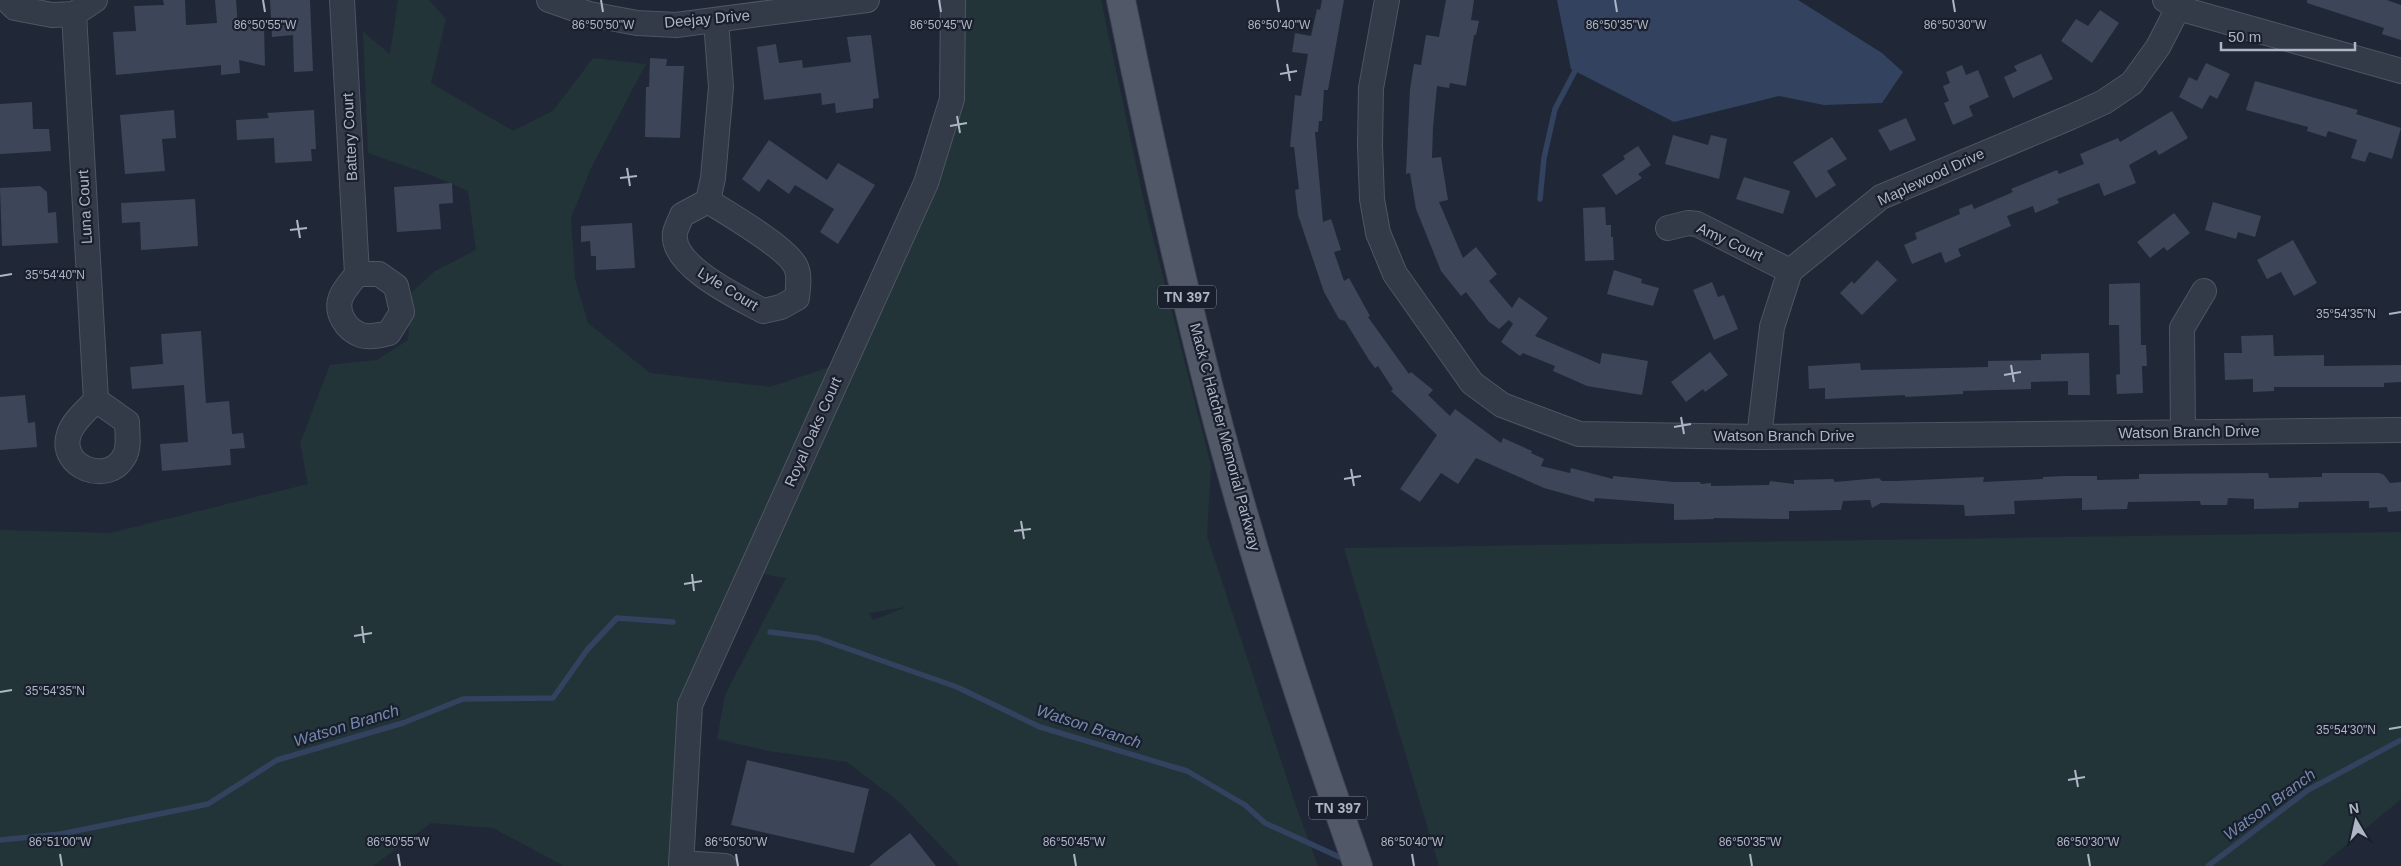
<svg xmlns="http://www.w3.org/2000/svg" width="2401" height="866" viewBox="0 0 2401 866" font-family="Arial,sans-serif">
  <rect width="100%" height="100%" fill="#202837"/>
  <!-- green -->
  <g fill="#223438" fill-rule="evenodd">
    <path d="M 398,0 L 429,0 L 446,19 L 431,83 L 513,131 L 553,111 L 593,58 L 646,64 L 591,168 L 571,218 L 575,279 L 588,323 L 650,373 L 770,387 L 845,362 L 952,99 L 955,0 L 1101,0 L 1144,202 L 1211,466 L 1207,536 L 1298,812 L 1318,866 L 960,866 L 898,801 L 847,762 L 769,751 L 717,739 L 725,695 L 786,578 L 751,572 L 690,705 L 681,866 L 564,866 L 493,828 L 431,823 L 373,866 L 0,866 L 0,530 L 110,533 L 308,484 L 300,443 L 330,365 L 377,360 L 408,340 L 412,292 L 435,271 L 476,250 L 468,191 L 431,175 L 368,153 L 363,32 L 390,54 ZM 906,607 L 873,620 L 869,613 Z"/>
    <path d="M 2401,532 L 2401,799 L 2321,866 L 1439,866 L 1344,548 Z"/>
  </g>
  <!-- water -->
  <path fill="#33425f" d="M 1557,0 L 1798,0 L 1882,53 L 1903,72 L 1882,103 L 1824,105 L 1779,96 L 1674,122 L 1571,69 Z"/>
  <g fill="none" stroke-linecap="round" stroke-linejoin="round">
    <!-- stream -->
    <g stroke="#33425f" stroke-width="5.5">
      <path d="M 1540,199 L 1544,158 L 1555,109 L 1575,71"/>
      <path d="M 770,632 L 817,638 L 957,687 L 1040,727 L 1187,771 L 1245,805 L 1265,823 L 1348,861"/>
      <path d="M 0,840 L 61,834 L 208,804 L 277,760 L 403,723 L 463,699 L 553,698 L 587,650 L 617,618 L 673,622"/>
      <path d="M 2208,866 L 2308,790 L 2401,740"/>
    </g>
  </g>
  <!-- building -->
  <g fill="#3c4658">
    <path d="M 163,0 L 185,0 L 186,25 L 217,23 L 215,0 L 236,0 L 238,27 L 264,26 L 265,66 L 239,60 L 240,73 L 221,75 L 221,65 L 116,75 L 113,32 L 136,31 L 134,6 L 164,5 Z"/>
    <path d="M 270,0 L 310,0 L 313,71 L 294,72 L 293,35 L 272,37 Z"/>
    <path d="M 1322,0 L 1344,0 L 1328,90 L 1324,90 L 1322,121 L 1319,121 L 1318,132 L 1315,132 L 1323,222 L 1331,219 L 1334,228 L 1341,250 L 1334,252 L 1344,281 L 1349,278 L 1370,316 L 1368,317 L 1409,374 L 1411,372 L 1433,390 L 1428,395 L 1450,416 L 1455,409 L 1501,443 L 1503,438 L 1532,451 L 1531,453 L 1544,459 L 1541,466 L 1570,473 L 1571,468 L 1613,479 L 1613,476 L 1674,482 L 1700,482 L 1701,484 L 1711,483 L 1711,486 L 1769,485 L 1770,481 L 1794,484 L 1794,480 L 1833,479 L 1835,482 L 1879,478 L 1882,481 L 1896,481 L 1984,477 L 1983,482 L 2043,479 L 2043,477 L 2064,476 L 2097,476 L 2097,480 L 2139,479 L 2139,474 L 2268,473 L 2269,478 L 2322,477 L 2322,473 L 2379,473 L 2384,475 L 2390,483 L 2401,482 L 2401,511 L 2388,512 L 2387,507 L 2369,508 L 2369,501 L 2299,502 L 2298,508 L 2254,509 L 2254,499 L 2228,498 L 2227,505 L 2201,505 L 2200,501 L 2128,502 L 2127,509 L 2082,510 L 2082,498 L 2014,501 L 2015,514 L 1965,516 L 1964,505 L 1881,503 L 1872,508 L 1870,500 L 1843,501 L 1841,510 L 1789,511 L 1789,519 L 1714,518 L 1714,519 L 1674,520 L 1674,504 L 1595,498 L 1594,502 L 1544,488 L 1476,458 L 1458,484 L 1441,473 L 1420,502 L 1400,489 L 1437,435 L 1391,391 L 1393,389 L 1378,366 L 1375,368 L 1369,360 L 1345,321 L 1339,319 L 1324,292 L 1298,215 L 1295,190 L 1299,189 L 1294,147 L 1290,147 L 1295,95 L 1301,96 L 1308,54 L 1292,52 L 1295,33 L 1311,36 L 1317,9 L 1320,10 Z"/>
    <path d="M 1446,0 L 1474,0 L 1471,20 L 1479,21 L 1476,35 L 1474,35 L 1466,86 L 1450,83 L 1449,88 L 1437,86 L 1433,127 L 1432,158 L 1441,157 L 1448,200 L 1439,202 L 1463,258 L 1476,247 L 1497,274 L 1489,281 L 1512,308 L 1519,297 L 1548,318 L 1535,336 L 1600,364 L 1602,353 L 1648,361 L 1642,395 L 1587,386 L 1553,371 L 1555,366 L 1523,353 L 1520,356 L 1501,342 L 1513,324 L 1509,320 L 1499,329 L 1489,322 L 1466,292 L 1461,296 L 1441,271 L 1416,209 L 1410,173 L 1406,174 L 1410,89 L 1414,64 L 1421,65 L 1426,35 L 1439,37 Z"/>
    <path d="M 2307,0 L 2387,0 L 2401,5 L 2401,40 L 2382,34 L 2384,28 L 2307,3 Z"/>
    <path d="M 2100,10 L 2119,23 L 2092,63 L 2061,41 L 2076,19 L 2088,26 Z"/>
    <path d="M 871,35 L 879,98 L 873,99 L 873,108 L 836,113 L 835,103 L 822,105 L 821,93 L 764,100 L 757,47 L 776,44 L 779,63 L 802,60 L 803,68 L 851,62 L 847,37 Z"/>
    <path d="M 2041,54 L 2053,79 L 2013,98 L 2004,77 L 2017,71 L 2014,66 Z"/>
    <path d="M 650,58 L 667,59 L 666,66 L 684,66 L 680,138 L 645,137 L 646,87 L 649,87 Z"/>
    <path d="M 2206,63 L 2230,74 L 2217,99 L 2210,95 L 2202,109 L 2179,97 L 2189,77 L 2197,81 Z"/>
    <path d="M 1962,65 L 1966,75 L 1978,70 L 1989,97 L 1969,106 L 1973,116 L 1953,125 L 1944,103 L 1949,101 L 1943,86 L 1950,83 L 1946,72 Z"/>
    <path d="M 2255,81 L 2358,110 L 2356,114 L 2401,128 L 2392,159 L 2369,152 L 2365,162 L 2351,158 L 2357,140 L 2328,131 L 2326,137 L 2307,131 L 2308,127 L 2246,110 Z"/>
    <path d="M 32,102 L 33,129 L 49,129 L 51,151 L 0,154 L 0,104 Z"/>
    <path d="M 174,110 L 176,138 L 162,139 L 165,171 L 125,174 L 120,115 Z"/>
    <path d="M 314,110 L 316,149 L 311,149 L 312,161 L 275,163 L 274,138 L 237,140 L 236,120 L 269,118 L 267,113 Z"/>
    <path d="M 2172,111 L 2188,138 L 2159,155 L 2156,150 L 2129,165 L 2136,183 L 2104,196 L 2099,183 L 2057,199 L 2059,203 L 2035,213 L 2033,206 L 2007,216 L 2011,226 L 1958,249 L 1961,256 L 1945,263 L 1941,252 L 1912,264 L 1904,245 L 1917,239 L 1915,233 L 1960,214 L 1959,209 L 1972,204 L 1974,209 L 2013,192 L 2011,189 L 2057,170 L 2059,174 L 2084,164 L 2080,154 L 2118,138 L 2120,142 Z"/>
    <path d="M 1906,118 L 1916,140 L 1890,151 L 1878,130 Z"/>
    <path d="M 1673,135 L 1708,145 L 1711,135 L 1727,139 L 1719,179 L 1665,164 Z"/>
    <path d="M 1832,137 L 1847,159 L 1827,171 L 1836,185 L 1816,198 L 1793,162 Z"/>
    <path d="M 769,140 L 827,180 L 838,163 L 875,185 L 838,244 L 820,232 L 834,209 L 795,185 L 789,194 L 768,179 L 759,192 L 742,179 Z"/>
    <path d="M 1638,146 L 1651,165 L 1638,174 L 1642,178 L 1616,195 L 1602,175 L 1625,159 L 1623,156 Z"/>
    <path d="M 1744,177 L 1790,191 L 1783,214 L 1736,199 Z"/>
    <path d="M 452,183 L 453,203 L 439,204 L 441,229 L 397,232 L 394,187 Z"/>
    <path d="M 40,186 L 47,192 L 48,213 L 56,212 L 58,243 L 2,246 L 0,188 Z"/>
    <path d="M 195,199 L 198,246 L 141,250 L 140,222 L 122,223 L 121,203 Z"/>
    <path d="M 2213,202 L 2261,216 L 2255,237 L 2238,232 L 2236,239 L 2205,230 Z"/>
    <path d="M 1605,207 L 1606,225 L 1611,225 L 1611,237 L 1613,237 L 1614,260 L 1585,261 L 1583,208 Z"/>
    <path d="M 2174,213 L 2190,233 L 2167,251 L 2164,247 L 2150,258 L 2137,242 Z"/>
    <path d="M 632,223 L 635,268 L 596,270 L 596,256 L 591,256 L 590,241 L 581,242 L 581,226 Z"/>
    <path d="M 2293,240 L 2317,283 L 2294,296 L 2281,272 L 2267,279 L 2257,260 Z"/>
    <path d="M 1877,260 L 1897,280 L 1862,315 L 1840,293 L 1852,281 L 1854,284 Z"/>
    <path d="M 1614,270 L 1642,279 L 1641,283 L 1659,288 L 1653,306 L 1607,294 Z"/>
    <path d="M 1712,282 L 1718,297 L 1724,295 L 1738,329 L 1714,340 L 1693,290 Z"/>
    <path d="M 2140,283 L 2141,345 L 2146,345 L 2147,366 L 2142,366 L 2143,393 L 2117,394 L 2116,375 L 2120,374 L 2119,325 L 2109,325 L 2109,284 Z"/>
    <path d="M 201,331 L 206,403 L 229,401 L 232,434 L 243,433 L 245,448 L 230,449 L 231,465 L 162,471 L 160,444 L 188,442 L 184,385 L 132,389 L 130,367 L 163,364 L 161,334 Z"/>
    <path d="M 2273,335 L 2274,356 L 2324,355 L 2324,366 L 2401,365 L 2401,382 L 2384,383 L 2384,387 L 2274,387 L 2274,391 L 2253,392 L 2253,379 L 2225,380 L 2224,353 L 2242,353 L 2241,336 Z"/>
    <path d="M 1710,352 L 1728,375 L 1705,392 L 1703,389 L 1686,402 L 1671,382 Z"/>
    <path d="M 2089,353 L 2090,395 L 2068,395 L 2068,381 L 2031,382 L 2031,389 L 1963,391 L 1963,394 L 1905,397 L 1905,395 L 1825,399 L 1825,388 L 1809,389 L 1808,366 L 1860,363 L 1861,370 L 1988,367 L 1988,361 L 2041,360 L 2041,354 Z"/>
    <path d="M 25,395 L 28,423 L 35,422 L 37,447 L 0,450 L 0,397 Z"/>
    <path d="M 747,760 L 869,789 L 854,853 L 731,825 Z"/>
    <path d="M 910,833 L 936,866 L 869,866 L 888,850 Z"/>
  </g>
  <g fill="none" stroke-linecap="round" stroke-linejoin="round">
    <!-- minor casing -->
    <g stroke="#4e5563" stroke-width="26">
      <g id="minor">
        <path d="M 7,0 L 15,8 L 52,15 L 74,14 L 95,0"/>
        <path d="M 342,0 L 357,274 C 352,281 344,289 341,297 C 335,312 346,330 361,335 C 370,338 380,335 389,333 L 402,312 L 396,286 L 379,274 L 357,274"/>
        <path d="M 549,0 L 589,14 L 637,23 L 676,25 L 867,0"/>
        <path d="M 1387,0 L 1371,88 L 1370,145 L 1372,199 L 1378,233 L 1395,274 L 1472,383 L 1502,405 L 1579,434 L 1759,437 L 2401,430"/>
        <path d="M 2165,0 L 2178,8 L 2401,71"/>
        <path d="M 74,14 L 96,400 C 87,410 73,421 69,434 C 58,467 108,486 124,457 C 130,447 127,433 127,422 L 96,400"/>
        <path d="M 708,201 C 727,213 788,248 796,267 C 800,276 798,287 797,298 L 781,307 L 763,311 C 740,298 670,266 675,233 C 676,227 680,221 682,215 Z"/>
        <path d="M 708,201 L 713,178 L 721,87 L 716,21"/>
        <path d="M 1668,228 L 1688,223 L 1697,224 L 1790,271"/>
        <path d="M 2183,432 L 2182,328 L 2204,291"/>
        <path d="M 1759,437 L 1772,327 L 1790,271 L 1881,197 L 2071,117 L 2104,102 L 2132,83 L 2158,47 L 2178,8"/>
        <path d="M 681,863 L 725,866"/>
        <path d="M 681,866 L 690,705 L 926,183 L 952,99 L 953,0"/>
      </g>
    </g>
    <!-- major casing -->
    <g stroke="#3d4351" stroke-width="30">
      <path id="major" d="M 1121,0 C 1150,143 1182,286 1219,427 C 1259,575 1307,722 1358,866"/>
    </g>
    <!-- minor -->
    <use href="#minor" stroke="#333a48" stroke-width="24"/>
    <!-- major -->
    <use href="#major" stroke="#515968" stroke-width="28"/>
  </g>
  <!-- ticks -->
  <path fill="none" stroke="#aeb5c5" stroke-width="2" d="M 263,0 L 265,12M 601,0 L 603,12M 939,0 L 941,12M 1277,0 L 1279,12M 1615,0 L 1617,12M 1953,0 L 1955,12M 1287,64 L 1290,81M 1280,74 L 1297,71M 957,116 L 960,133M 950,126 L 967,123M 627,168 L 630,186M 620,178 L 637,176M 297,220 L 300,238M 290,230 L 307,228M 0,276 L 12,274M 2389,314 L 2401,312M 2011,365 L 2014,382M 2004,375 L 2021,372M 1681,417 L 1684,434M 1674,427 L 1691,424M 1351,469 L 1354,486M 1344,479 L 1361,476M 1021,521 L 1024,539M 1014,531 L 1031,529M 692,574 L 694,591M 684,584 L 702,581M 362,626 L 364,643M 354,636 L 372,633M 0,692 L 12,690M 2389,729 L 2401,727M 2075,770 L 2078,787M 2068,780 L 2085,777M 60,854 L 62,866M 398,854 L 400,866M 736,854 L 738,866M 1074,854 L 1076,866M 1412,854 L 1414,866M 1750,854 L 1752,866M 2088,854 L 2090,866"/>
  <g text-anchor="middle" stroke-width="4.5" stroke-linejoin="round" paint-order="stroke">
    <!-- shield labels -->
    <g fill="#191f2c" stroke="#818897" stroke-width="1">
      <rect x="1158" y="285.5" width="58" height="23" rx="4"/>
      <rect x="1309" y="796.5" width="58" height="23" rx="4"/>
    </g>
    <g font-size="14" font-weight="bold" fill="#aeb5c5">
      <text x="1187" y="302">TN 397</text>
      <text x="1338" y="813">TN 397</text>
    </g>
    <!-- street labels -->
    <g font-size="15" fill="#aeb5c5" stroke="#191f2c">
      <text transform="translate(707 19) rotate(-5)" y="5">Deejay Drive</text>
      <text transform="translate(350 137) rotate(-93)" y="5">Battery Court</text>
      <text transform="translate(1931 177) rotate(-25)" y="5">Maplewood Drive</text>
      <text transform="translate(85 207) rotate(-93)" y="5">Luna Court</text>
      <text transform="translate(1730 242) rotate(25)" y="5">Amy Court</text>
      <text transform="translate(728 289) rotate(32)" y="5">Lyle Court</text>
      <text transform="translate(813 432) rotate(-66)" y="5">Royal Oaks Court</text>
      <text transform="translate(2189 432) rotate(-1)" y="5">Watson Branch Drive</text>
      <text x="1784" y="441">Watson Branch Drive</text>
      <text transform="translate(1225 437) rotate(75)" y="5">Mack C Hatcher Memorial Parkway</text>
    </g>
    <!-- water labels -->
    <g font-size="16" font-style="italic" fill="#7589ad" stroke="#191f2c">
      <text transform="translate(346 725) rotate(-17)" y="6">Watson Branch</text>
      <text transform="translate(1089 726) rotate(18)" y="6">Watson Branch</text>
      <text transform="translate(2269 804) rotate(-36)" y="6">Watson Branch</text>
    </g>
  </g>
  <g font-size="12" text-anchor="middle" fill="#aeb5c5" stroke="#191f2c" stroke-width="4.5" stroke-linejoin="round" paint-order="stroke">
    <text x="265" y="29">86°50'55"W</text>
    <text x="603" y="29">86°50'50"W</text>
    <text x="941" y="29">86°50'45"W</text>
    <text x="1279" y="29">86°50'40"W</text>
    <text x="1617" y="29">86°50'35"W</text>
    <text x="1955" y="29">86°50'30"W</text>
    <text x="55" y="279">35°54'40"N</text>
    <text x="2346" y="318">35°54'35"N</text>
    <text x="55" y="695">35°54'35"N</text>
    <text x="2346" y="734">35°54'30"N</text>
    <text x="60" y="846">86°51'00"W</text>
    <text x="398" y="846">86°50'55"W</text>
    <text x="736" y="846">86°50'50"W</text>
    <text x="1074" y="846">86°50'45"W</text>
    <text x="1412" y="846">86°50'40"W</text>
    <text x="1750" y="846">86°50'35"W</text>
    <text x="2088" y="846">86°50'30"W</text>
  </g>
  <!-- north arrow -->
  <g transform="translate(2356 821) rotate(351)" stroke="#191f2c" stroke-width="4" paint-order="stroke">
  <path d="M0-4L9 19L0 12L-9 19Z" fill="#aeb5c5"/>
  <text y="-8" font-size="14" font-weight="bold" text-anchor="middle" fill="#aeb5c5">N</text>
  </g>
  <!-- scale -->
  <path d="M2221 42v8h134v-8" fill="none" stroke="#aeb5c5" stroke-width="2.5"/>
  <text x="2228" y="42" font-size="15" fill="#aeb5c5" stroke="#191f2c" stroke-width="4" paint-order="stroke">50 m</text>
</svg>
